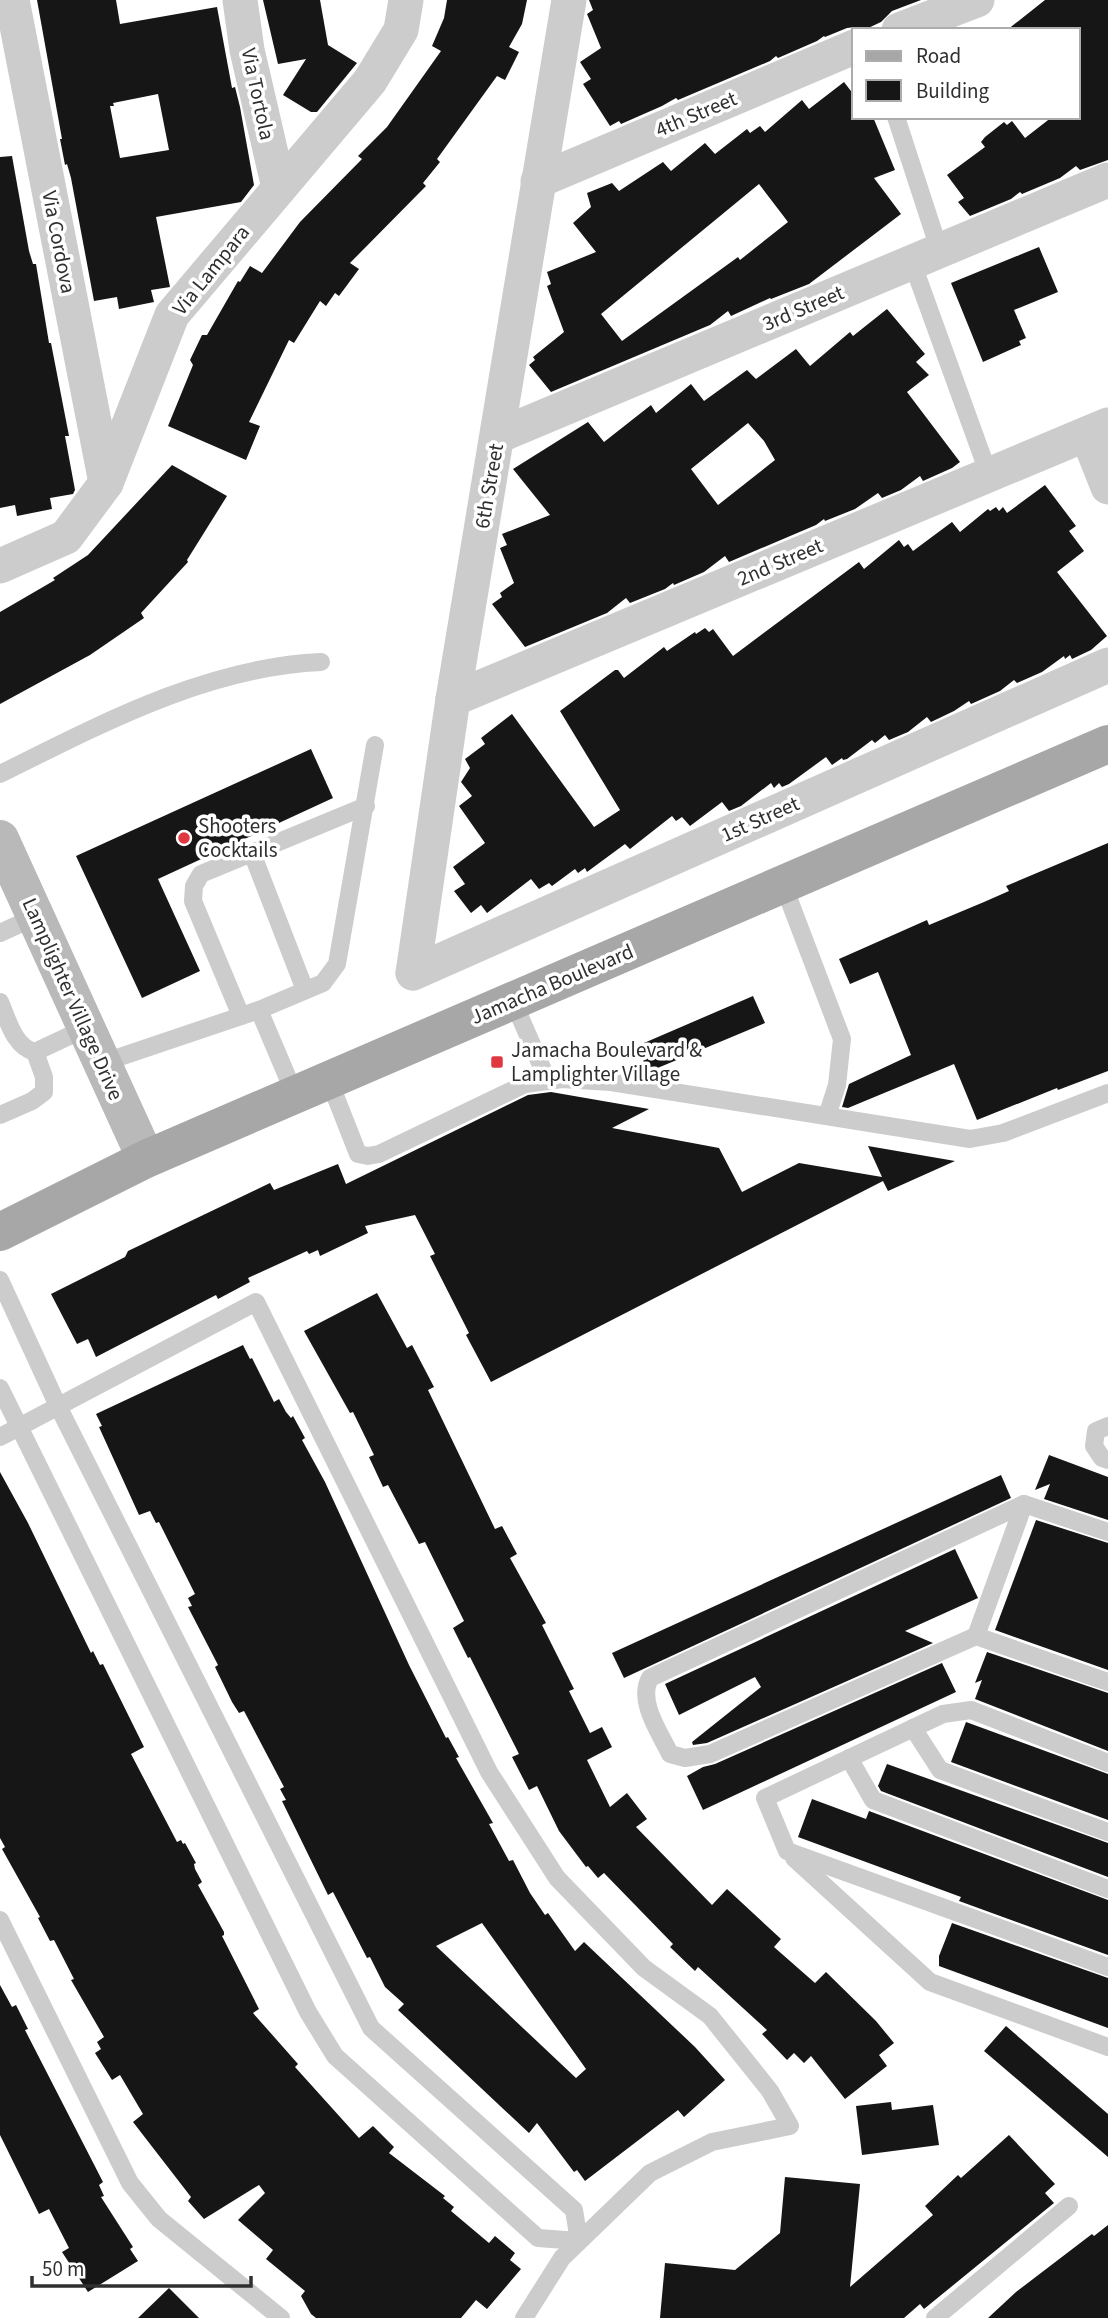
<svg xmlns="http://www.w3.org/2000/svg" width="1108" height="2318" viewBox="0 0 1108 2318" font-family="'Source Sans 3',sans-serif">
  <rect width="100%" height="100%" fill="#fff"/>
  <!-- building -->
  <g fill="#161616" fill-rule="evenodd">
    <path d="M 37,0 L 116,0 L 120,24 L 217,7 L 232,88 L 235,87 L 240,107 L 254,185 L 241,202 L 156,217 L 170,287 L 151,290 L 154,302 L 119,309 L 117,297 L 94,301 L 71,178 L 67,164 L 65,165 L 60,139 L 62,139 ZM 158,94 L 169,150 L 120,158 L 110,106 L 114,106 L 113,103 Z"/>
    <path d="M 263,0 L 320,0 L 328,45 L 357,63 L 317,112 L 311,112 L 283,95 L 306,59 L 278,64 Z"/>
    <path d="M 447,0 L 527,0 L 522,24 L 509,47 L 519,52 L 505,80 L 497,76 L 437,159 L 440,162 L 423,183 L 426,186 L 350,263 L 359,269 L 339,296 L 335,293 L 326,306 L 320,301 L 294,343 L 289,340 L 249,422 L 260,426 L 246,460 L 168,426 L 193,365 L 190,360 L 202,335 L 207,335 L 238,281 L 240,282 L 250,266 L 262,273 L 300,222 L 362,159 L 358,156 L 387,127 L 441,51 L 432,46 L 444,18 Z"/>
    <path d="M 589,0 L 921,0 L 892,11 L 881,22 L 864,30 L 856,27 L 847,28 L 825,37 L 824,36 L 817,41 L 778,58 L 776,56 L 770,61 L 678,100 L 676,98 L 662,106 L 621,124 L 619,121 L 610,126 L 583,84 L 591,79 L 580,62 L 601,48 L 587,14 L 593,10 Z"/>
    <path d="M 1045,0 L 1108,0 L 1108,160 L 1080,170 L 1076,166 L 1060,178 L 1022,194 L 1020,192 L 1011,199 L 970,216 L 958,202 L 964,198 L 947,175 L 985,147 L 981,142 L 985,137 L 1004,122 L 1007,125 L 1012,121 L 1025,138 L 1052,117 L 1078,117 L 1078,30 L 1007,30 Z"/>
    <path d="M 844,82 L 854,95 L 854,117 L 873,117 L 895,170 L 874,178 L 901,214 L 809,284 L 771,299 L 770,298 L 731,316 L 728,311 L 710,325 L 551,392 L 529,365 L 535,360 L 533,357 L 564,332 L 547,286 L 551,284 L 547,272 L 596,252 L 573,223 L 591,207 L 587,193 L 612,183 L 619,191 L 663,162 L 671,171 L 705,143 L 715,154 L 747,129 L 750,133 L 760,126 L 765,132 L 802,100 L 809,109 ZM 759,184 L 788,222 L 740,260 L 738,257 L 622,341 L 601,314 Z"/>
    <path d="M 12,156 L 29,251 L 33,264 L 36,264 L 49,343 L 51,343 L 69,436 L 65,436 L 75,490 L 73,494 L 50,498 L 52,509 L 17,516 L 15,505 L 0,508 L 0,157 Z"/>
    <path d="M 1039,247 L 1058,292 L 1014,310 L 1026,338 L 1019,341 L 1021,345 L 983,362 L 951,283 Z"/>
    <path d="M 887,309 L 925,354 L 916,362 L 929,375 L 907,392 L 960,462 L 952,468 L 923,481 L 920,476 L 901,490 L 882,498 L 878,493 L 855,509 L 825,521 L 824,519 L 816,525 L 729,562 L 725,556 L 704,572 L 674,585 L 673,583 L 665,589 L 630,603 L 626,598 L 607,613 L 525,647 L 492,604 L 502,597 L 500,593 L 514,583 L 500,548 L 507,545 L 502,534 L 550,515 L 513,469 L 588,422 L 604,442 L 651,405 L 656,413 L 691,384 L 704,401 L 747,370 L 756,379 L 796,349 L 810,366 L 850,332 L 853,336 ZM 748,423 L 764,441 L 775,460 L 718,505 L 691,469 Z"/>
    <path d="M 172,465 L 227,496 L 187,560 L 188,562 L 141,613 L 144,618 L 90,655 L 0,704 L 0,612 L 55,580 L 53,578 L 88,555 Z"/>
    <path d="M 1045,485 L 1076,526 L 1069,531 L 1084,551 L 1057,572 L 1107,636 L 1091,650 L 1072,659 L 1070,655 L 1065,659 L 1064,656 L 1042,672 L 1017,683 L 1014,680 L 1000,691 L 971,704 L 969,701 L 954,711 L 931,722 L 927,717 L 908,732 L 889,740 L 885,735 L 875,743 L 872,740 L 847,759 L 843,760 L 842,758 L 832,765 L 826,757 L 789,784 L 782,787 L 779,783 L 774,788 L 771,783 L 741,806 L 729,811 L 722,802 L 690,826 L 682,817 L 676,821 L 672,816 L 630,849 L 625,844 L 587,872 L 585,868 L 578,873 L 575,869 L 552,886 L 549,883 L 539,889 L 531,879 L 487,913 L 481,905 L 471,913 L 454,891 L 465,884 L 453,867 L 485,843 L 459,806 L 472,796 L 461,782 L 470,768 L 465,759 L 485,744 L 481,738 L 512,714 L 594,827 L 620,810 L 560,711 L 615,670 L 618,670 L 624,678 L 664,647 L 667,651 L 695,632 L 696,634 L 705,628 L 709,632 L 713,629 L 733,656 L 859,562 L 864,569 L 899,540 L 904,547 L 908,544 L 913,551 L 952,522 L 960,532 L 988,509 L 990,511 L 996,507 L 999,511 L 1003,507 L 1007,513 Z"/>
    <path d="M 311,749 L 333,798 L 158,879 L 200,971 L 142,998 L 76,856 Z"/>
    <path d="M 1108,843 L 1108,1071 L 1058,1090 L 1057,1088 L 977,1120 L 954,1064 L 848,1108 L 842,1107 L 849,1084 L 911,1055 L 878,972 L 850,984 L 839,959 L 927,920 L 929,925 L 984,902 L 1009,891 L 1006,886 Z"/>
    <path d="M 753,996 L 765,1023 L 648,1072 L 637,1046 Z"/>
    <path d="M 551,1092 L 649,1109 L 612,1128 L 719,1148 L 742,1192 L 799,1163 L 882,1177 L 868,1146 L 955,1161 L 888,1191 L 883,1181 L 491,1382 L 466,1335 L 469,1333 L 430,1256 L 435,1254 L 415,1215 L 365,1226 L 368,1233 L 320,1256 L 318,1250 L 309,1254 L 307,1251 L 248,1278 L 250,1282 L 218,1299 L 216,1295 L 96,1357 L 88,1339 L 77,1344 L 51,1294 L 125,1257 L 128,1251 L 270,1183 L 274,1190 L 338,1164 L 346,1184 L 528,1095 Z"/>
    <path d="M 377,1293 L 407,1348 L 412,1345 L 434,1387 L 428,1390 L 495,1529 L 502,1526 L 517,1554 L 510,1558 L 546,1623 L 542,1625 L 574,1689 L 569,1691 L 590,1733 L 602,1727 L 612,1747 L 587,1760 L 610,1807 L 627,1793 L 647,1819 L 636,1827 L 712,1905 L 727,1889 L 781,1939 L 774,1947 L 815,1983 L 826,1972 L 876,2021 L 894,2043 L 879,2055 L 887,2066 L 845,2099 L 811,2056 L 804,2063 L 794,2053 L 787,2060 L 762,2034 L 767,2030 L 698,1967 L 695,1971 L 670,1947 L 673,1944 L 604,1873 L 598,1878 L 588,1866 L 586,1867 L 559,1831 L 537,1786 L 529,1790 L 512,1757 L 519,1754 L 470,1657 L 468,1658 L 453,1628 L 464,1621 L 425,1542 L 419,1544 L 388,1485 L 383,1487 L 369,1457 L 374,1455 L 353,1412 L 350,1413 L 304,1331 Z"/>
    <path d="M 243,1345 L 250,1359 L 252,1358 L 274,1402 L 279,1399 L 286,1412 L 291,1418 L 293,1416 L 305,1438 L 302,1440 L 325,1482 L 409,1665 L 446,1738 L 448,1737 L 459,1757 L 456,1758 L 493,1823 L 489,1824 L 509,1861 L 513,1860 L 530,1893 L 545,1915 L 548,1913 L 575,1951 L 584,1942 L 695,2047 L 725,2080 L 684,2117 L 678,2110 L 585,2181 L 577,2170 L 574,2172 L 537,2123 L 529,2133 L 398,2010 L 404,2004 L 385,1987 L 370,1957 L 367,1958 L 333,1892 L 328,1895 L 282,1801 L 286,1800 L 280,1789 L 284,1787 L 244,1711 L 239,1713 L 232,1702 L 215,1667 L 218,1665 L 188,1607 L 192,1606 L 188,1598 L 195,1594 L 159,1522 L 156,1523 L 150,1511 L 139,1515 L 99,1427 L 102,1426 L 96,1414 ZM 482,1923 L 586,2069 L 576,2078 L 436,1946 Z"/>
    <path d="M 1049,1455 L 1108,1477 L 1108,1520 L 1044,1499 L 1050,1484 L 1035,1490 Z"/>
    <path d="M 0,1472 L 28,1523 L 91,1653 L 93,1651 L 100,1665 L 103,1664 L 144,1747 L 131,1754 L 177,1842 L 181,1840 L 183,1844 L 185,1843 L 196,1863 L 194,1864 L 195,1869 L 202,1882 L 198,1885 L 224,1932 L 224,1935 L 222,1936 L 259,2009 L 253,2013 L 298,2064 L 295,2067 L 359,2138 L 373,2126 L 394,2147 L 389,2153 L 445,2196 L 443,2198 L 454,2207 L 451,2211 L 489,2243 L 495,2236 L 515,2253 L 510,2260 L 521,2269 L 487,2309 L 476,2300 L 461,2318 L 316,2318 L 311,2314 L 301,2296 L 305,2291 L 266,2259 L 273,2250 L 238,2220 L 265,2193 L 259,2185 L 204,2219 L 188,2201 L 191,2197 L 133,2122 L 143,2114 L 120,2075 L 112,2080 L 95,2053 L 101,2049 L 97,2042 L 104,2037 L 71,1980 L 74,1979 L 54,1940 L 50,1941 L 38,1918 L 40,1917 L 2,1849 L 5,1847 L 0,1838 Z"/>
    <path d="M 1001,1475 L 1011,1498 L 624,1678 L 612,1653 Z"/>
    <path d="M 1036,1520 L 1108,1543 L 1108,1670 L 995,1630 Z"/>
    <path d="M 955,1549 L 978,1598 L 905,1631 L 933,1643 L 707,1743 L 693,1745 L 692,1742 L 761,1687 L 755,1677 L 679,1715 L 665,1684 Z"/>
    <path d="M 987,1652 L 1108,1693 L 1108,1751 L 975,1699 L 982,1680 L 975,1683 Z"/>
    <path d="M 942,1663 L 956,1692 L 703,1810 L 687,1776 L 703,1767 L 715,1764 Z"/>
    <path d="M 966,1722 L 1108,1774 L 1108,1820 L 951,1762 Z"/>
    <path d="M 887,1764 L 1108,1843 L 1108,1877 L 881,1791 L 878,1786 Z"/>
    <path d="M 812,1799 L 866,1819 L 869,1811 L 1108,1900 L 1108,1955 L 959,1901 L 961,1897 L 798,1837 Z"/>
    <path d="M 952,1923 L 1108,1978 L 1108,2028 L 939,1966 L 939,1956 Z"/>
    <path d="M 0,1985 L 12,2007 L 16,2005 L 28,2029 L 25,2030 L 103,2182 L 99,2185 L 104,2196 L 101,2197 L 133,2247 L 130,2249 L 138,2261 L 88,2292 L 62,2252 L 69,2248 L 49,2209 L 39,2214 L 0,2135 Z"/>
    <path d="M 1006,2026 L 1108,2114 L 1108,2157 L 984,2051 Z"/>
    <path d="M 891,2102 L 892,2110 L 933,2105 L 939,2145 L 862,2155 L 856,2106 Z"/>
    <path d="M 1009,2135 L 1055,2184 L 1045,2193 L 1054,2203 L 924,2309 L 920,2304 L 904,2318 L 660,2318 L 665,2263 L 735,2270 L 780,2233 L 785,2177 L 860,2184 L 850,2287 L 933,2215 L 925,2206 L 958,2175 L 961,2178 Z"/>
    <path d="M 1108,2225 L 1108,2318 L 988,2318 L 1016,2292 L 1092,2234 L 1094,2236 Z"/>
    <path d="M 169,2288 L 199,2318 L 138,2318 Z"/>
  </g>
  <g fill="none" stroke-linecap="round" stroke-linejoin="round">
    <!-- lane -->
    <g stroke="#ccc" stroke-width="18">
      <path d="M 896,117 L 939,249"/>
      <path d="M 912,262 L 989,475"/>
      <path d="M 0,774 C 101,724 207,667 321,662"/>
      <path d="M 252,853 L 305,990"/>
      <path d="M 783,884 L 842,1039 L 837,1085 L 827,1116"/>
      <path d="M 0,933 L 35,917"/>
      <path d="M 513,1001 L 547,1079"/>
      <path d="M 0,1002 C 8,1020 14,1047 35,1052 L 86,1028"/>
      <path d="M 259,1010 L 323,983 L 337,964 L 375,745"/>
      <path d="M 241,1016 L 193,901 L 194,886 L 201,874 L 366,806"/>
      <path d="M 102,1063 L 259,1010 L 295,1095"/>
      <path d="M 329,1080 L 358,1154 L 368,1156 L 379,1154 L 525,1084 L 562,1079 L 611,1082 L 970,1139 L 1003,1133 L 1108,1093"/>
      <path d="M 0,1115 L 32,1101 L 44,1092 L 44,1077 L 35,1052"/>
      <path d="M 0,1280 L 58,1406 L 371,2028 L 574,2210 L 579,2241 L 538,2238 L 335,2056 L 308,2012 L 0,1388"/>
      <path d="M 1108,1426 L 1096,1431 L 1094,1446 L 1102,1458 L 1108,1460"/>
      <path d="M 0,1437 L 256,1302 L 489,1772 L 557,1878 L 644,1968 L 710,2016 L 770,2091 L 790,2126 L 712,2142 L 650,2173 L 562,2258 L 524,2318"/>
      <path d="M 1108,1532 L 1024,1504 L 650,1678 C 637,1701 660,1733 670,1754 L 685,1758 L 710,1754 L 976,1636 L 1108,1682"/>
      <path d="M 976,1636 L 1024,1504"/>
      <path d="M 913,1728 L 940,1770 L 1108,1832"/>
      <path d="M 849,1758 L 873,1800 L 1108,1889"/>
      <path d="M 1108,1763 L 971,1710 L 943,1714 L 765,1798 L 787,1851 L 1108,1967"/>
      <path d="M 794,1858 L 930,1982 L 1108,2047"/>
      <path d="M 0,1920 L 130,2183 L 159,2219 L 281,2318"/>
      <path d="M 935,2318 L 1069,2206"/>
    </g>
    <!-- street -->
    <g stroke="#ccc" stroke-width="35">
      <path d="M 12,0 L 106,483"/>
      <path d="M 240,0 L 247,50 L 279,188"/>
      <path d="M 899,30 L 977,0"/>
      <path d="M 538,181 L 854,47"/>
      <path d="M 1087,434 L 1108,487"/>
      <path d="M 498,436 L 1108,180"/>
      <path d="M 0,566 L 66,537 L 106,483 L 172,315 L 370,81 L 401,30 L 406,0"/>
      <path d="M 453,699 L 1108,425"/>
      <path d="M 413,973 L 453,699 L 569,0"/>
      <path d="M 413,973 L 1108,665"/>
    </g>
    <!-- secondary -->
    <path stroke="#b9b9b9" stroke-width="38" d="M 0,839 L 146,1159"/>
    <!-- primary -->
    <path stroke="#a7a7a7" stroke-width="38" d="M 0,1232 L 146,1159 L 1108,744"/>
  </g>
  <!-- markers -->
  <g fill="#e03841" stroke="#fff" stroke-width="2.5">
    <circle cx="184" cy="838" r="7"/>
    <rect x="490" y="1055" width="14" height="14" rx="3.5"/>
  </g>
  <g text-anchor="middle" stroke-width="7" stroke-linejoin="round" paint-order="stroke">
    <!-- street labels -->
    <g font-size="21" fill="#2f2f2f" stroke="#fff">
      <text transform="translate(258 94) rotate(78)" y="7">Via Tortola</text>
      <text transform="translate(696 114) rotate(-23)" y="7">4th Street</text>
      <text transform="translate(59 242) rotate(79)" y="7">Via Cordova</text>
      <text transform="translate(211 270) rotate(-51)" y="7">Via Lampara</text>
      <text transform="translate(803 308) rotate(-23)" y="7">3rd Street</text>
      <text transform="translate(489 486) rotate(-80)" y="7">6th Street</text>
      <text transform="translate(780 562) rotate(-23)" y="7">2nd Street</text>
      <text transform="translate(760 819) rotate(-24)" y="7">1st Street</text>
      <text transform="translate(552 984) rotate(-23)" y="7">Jamacha Boulevard</text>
      <text transform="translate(73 999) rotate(66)" y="7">Lamplighter Village Drive</text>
    </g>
    <!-- poi labels -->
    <g font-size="21" fill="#2f2f2f" stroke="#fff" text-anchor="start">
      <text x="198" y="833">Shooters<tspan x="198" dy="24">Cocktails</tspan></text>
      <text x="511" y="1057">Jamacha Boulevard &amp;<tspan x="511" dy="24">Lamplighter Village</tspan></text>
    </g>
  </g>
  <!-- legend -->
  <rect x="852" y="28" width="228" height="91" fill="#ffffff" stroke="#acacac" stroke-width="2"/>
  <rect x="866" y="51" width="35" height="10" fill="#a7a7a7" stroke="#acacac" stroke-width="2"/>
  <text x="916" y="63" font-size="21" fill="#2f2f2f">Road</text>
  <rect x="866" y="80" width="35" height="21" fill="#161616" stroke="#acacac" stroke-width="2"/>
  <text x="916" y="98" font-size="21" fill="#2f2f2f">Building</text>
  <!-- scale -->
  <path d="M32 2276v10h219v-10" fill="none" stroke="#2f2f2f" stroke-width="3.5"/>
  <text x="42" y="2276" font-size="21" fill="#2f2f2f" stroke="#ffffff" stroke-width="5" paint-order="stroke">50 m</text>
</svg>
